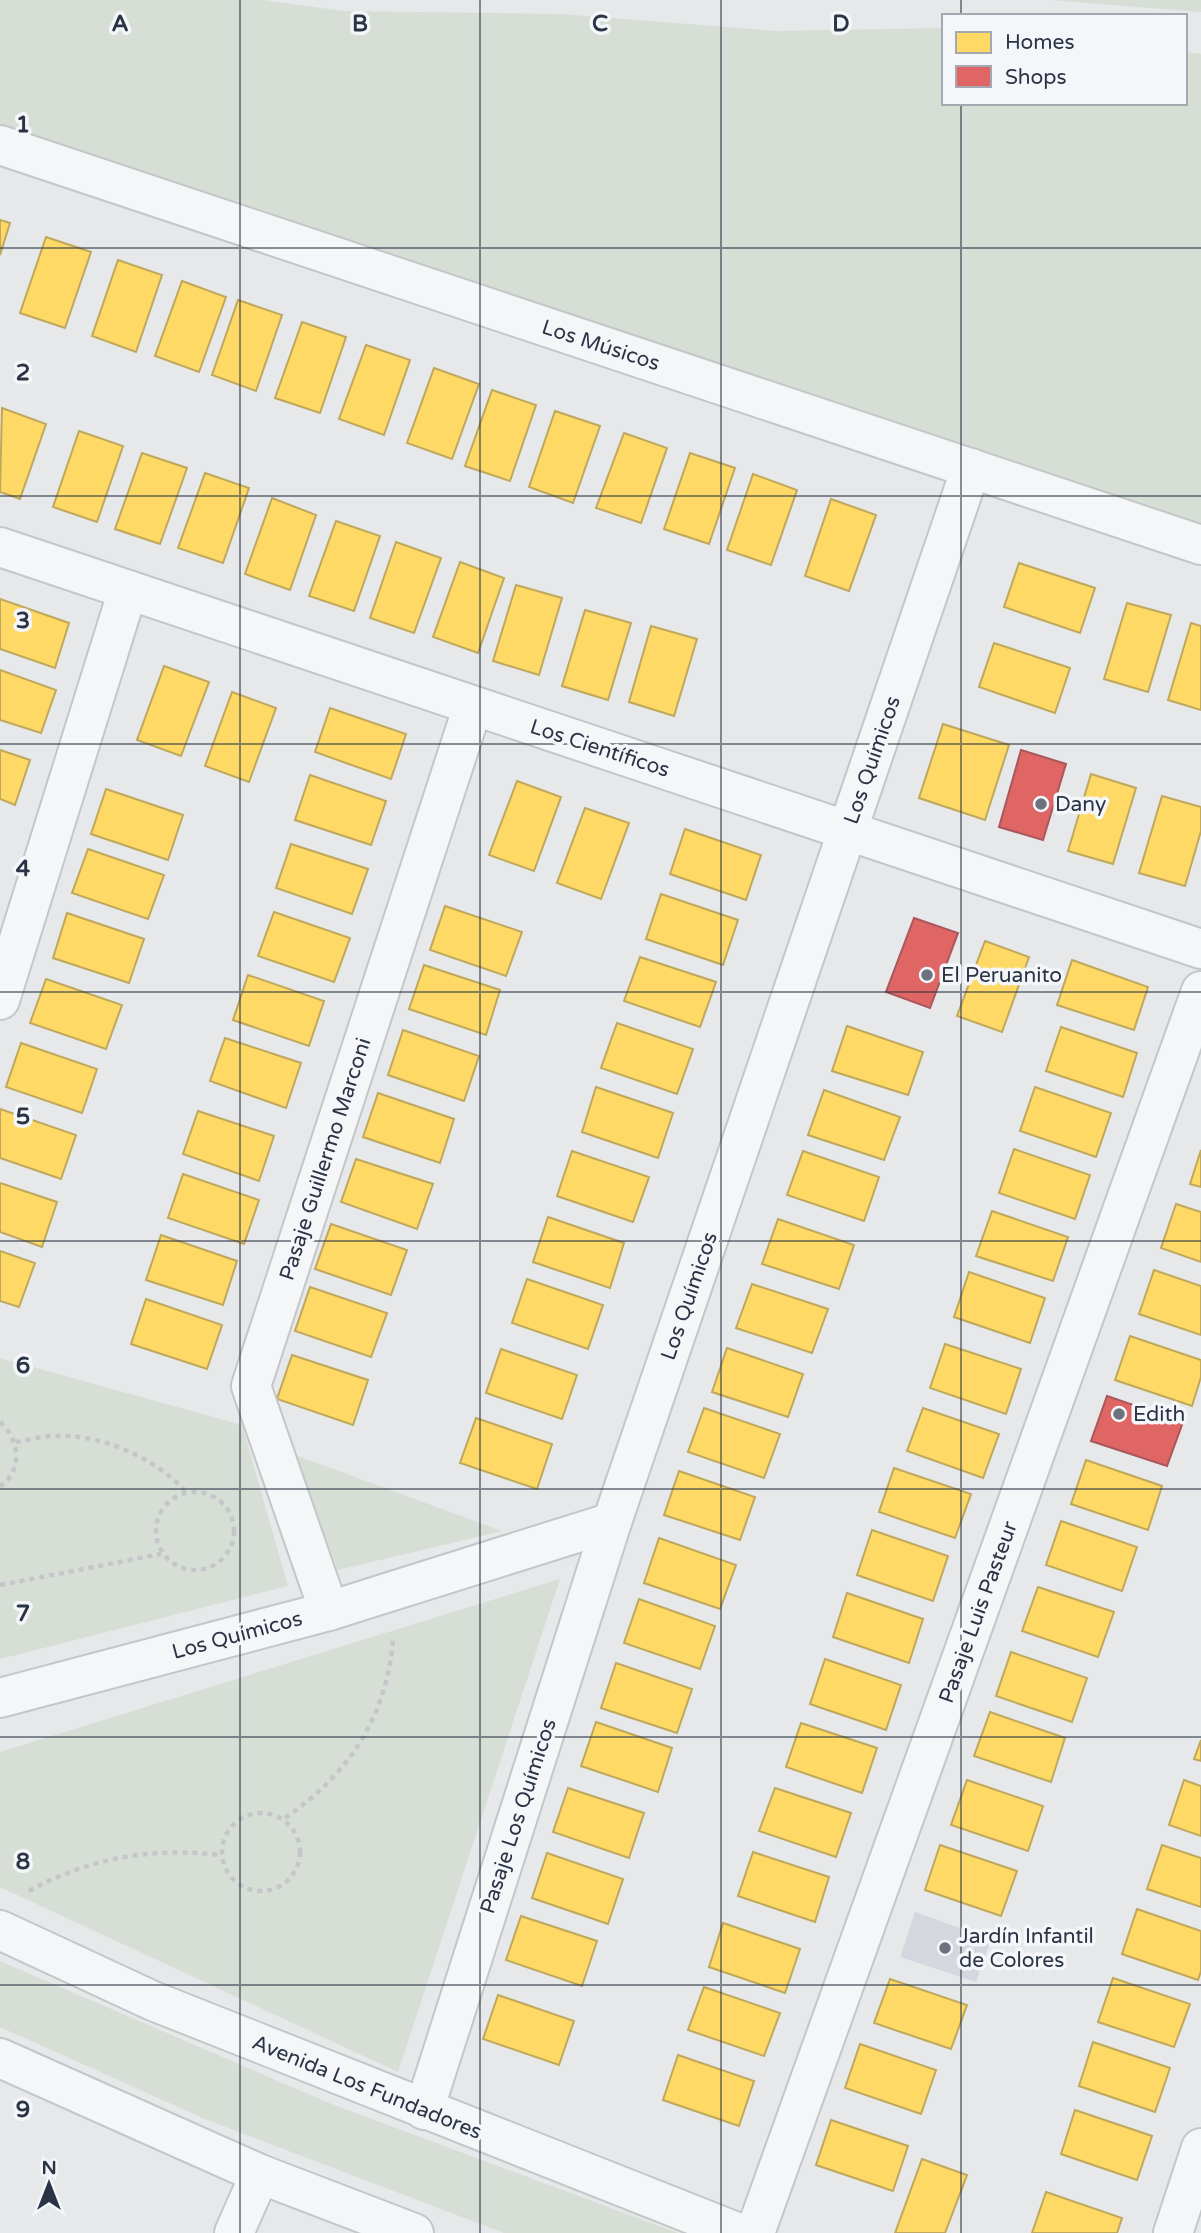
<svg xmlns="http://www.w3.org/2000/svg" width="1201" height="2233" viewBox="0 0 1201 2233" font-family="'Varela Round',sans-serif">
  <rect width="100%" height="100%" fill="#e6e8ea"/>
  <!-- built -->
  <path fill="#d4d7dd" d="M 915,1912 L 991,1939 L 976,1982 L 900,1957 Z"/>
  <!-- green -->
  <g fill="#d6ded6">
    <path d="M 0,0 L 264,0 L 343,11 L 561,14 L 776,31 L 944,28 L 944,103 L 1185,103 L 1185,52 L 1201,54 L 1201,538 L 0,131 Z"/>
    <path d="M 1049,0 L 1201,0 L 1201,12 Z"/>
    <path d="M 0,1358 L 242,1425 L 288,1586 L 0,1659 Z"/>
    <path d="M 295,1455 L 502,1531 L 338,1570 Z"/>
    <path d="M 560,1579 L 398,2072 L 0,1887 L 0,1752 Z"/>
    <path d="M 0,1961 L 329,2103 L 678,2233 L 504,2233 L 205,2119 L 0,2027 Z"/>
  </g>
  <!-- homes -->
  <g fill="#ffd966" stroke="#bfa85c" stroke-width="2">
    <path d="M 0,220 L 10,223 L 0,255 Z"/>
    <path d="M 46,237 L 91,252 L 65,328 L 20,313 Z"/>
    <path d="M 118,260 L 162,275 L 136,352 L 92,336 Z"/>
    <path d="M 182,281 L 226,297 L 199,372 L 155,356 Z"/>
    <path d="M 238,300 L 282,315 L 256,391 L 212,375 Z"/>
    <path d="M 302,322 L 346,337 L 320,413 L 275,398 Z"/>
    <path d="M 366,345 L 410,360 L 384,435 L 339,419 Z"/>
    <path d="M 434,368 L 479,384 L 452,459 L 407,443 Z"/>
    <path d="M 492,390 L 536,405 L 510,481 L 465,466 Z"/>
    <path d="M 2,408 L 46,424 L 20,499 L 0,492 Z"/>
    <path d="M 555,411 L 600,426 L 573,503 L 529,487 Z"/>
    <path d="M 79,431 L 123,446 L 97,522 L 53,507 Z"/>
    <path d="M 624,433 L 667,448 L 641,523 L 596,508 Z"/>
    <path d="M 142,453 L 187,468 L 160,544 L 115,529 Z"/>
    <path d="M 690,453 L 735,468 L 709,544 L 664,529 Z"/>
    <path d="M 205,473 L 249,488 L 223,563 L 178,548 Z"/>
    <path d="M 753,474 L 797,490 L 771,565 L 727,550 Z"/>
    <path d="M 272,498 L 316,515 L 290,590 L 245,574 Z"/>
    <path d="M 831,499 L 876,515 L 849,591 L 805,576 Z"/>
    <path d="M 336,521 L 380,536 L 354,611 L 309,596 Z"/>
    <path d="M 396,542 L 441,558 L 414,633 L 370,618 Z"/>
    <path d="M 460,562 L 504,578 L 478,653 L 433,637 Z"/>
    <path d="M 1019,563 L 1095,588 L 1080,633 L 1004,607 Z"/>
    <path d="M 516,585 L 562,598 L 539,675 L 493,661 Z"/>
    <path d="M 0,599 L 69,623 L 55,668 L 0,649 Z"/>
    <path d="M 1127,603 L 1171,615 L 1148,692 L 1104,679 Z"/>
    <path d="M 585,610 L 631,623 L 608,700 L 562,686 Z"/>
    <path d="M 1191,623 L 1201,626 L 1201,710 L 1168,700 Z"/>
    <path d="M 651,626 L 697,639 L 674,716 L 629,702 Z"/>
    <path d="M 994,643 L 1070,668 L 1055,713 L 979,687 Z"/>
    <path d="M 164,666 L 209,682 L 181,756 L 137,740 Z"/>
    <path d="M 0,670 L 56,690 L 41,733 L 0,720 Z"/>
    <path d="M 232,692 L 276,708 L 249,782 L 205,766 Z"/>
    <path d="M 330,708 L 406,734 L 391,779 L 315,752 Z"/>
    <path d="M 943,724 L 1009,745 L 985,820 L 919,798 Z"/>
    <path d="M 0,750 L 30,760 L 15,805 L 0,799 Z"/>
    <path d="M 1091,774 L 1136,788 L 1113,864 L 1068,851 Z"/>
    <path d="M 310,775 L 386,801 L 371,845 L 295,820 Z"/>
    <path d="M 517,781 L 561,797 L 534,871 L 489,855 Z"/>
    <path d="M 106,789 L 183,815 L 168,860 L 91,834 Z"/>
    <path d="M 1162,796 L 1201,807 L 1201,831 L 1185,886 L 1139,873 Z"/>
    <path d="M 585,808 L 629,823 L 601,899 L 557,883 Z"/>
    <path d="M 685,829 L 761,855 L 746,900 L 670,874 Z"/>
    <path d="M 291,844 L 368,869 L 352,914 L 276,888 Z"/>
    <path d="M 88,849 L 164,875 L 148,919 L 72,893 Z"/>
    <path d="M 661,894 L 738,920 L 723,965 L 646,939 Z"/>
    <path d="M 445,906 L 522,932 L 506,976 L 430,950 Z"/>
    <path d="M 274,912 L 350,938 L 334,982 L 258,956 Z"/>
    <path d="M 67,913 L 144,939 L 129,983 L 53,958 Z"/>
    <path d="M 985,941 L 1029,957 L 1002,1032 L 957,1016 Z"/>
    <path d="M 640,957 L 716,982 L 700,1027 L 624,1001 Z"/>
    <path d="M 1072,960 L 1148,987 L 1134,1030 L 1057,1005 Z"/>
    <path d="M 424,965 L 500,990 L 486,1035 L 409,1009 Z"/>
    <path d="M 248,975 L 324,1001 L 309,1046 L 233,1020 Z"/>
    <path d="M 46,979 L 122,1005 L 106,1049 L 30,1023 Z"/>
    <path d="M 617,1023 L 693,1049 L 677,1094 L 601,1068 Z"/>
    <path d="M 847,1026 L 923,1052 L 908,1095 L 832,1071 Z"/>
    <path d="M 1061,1027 L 1137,1053 L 1123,1097 L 1046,1071 Z"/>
    <path d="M 403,1030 L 479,1056 L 464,1101 L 388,1075 Z"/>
    <path d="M 225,1038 L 301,1063 L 286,1108 L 210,1081 Z"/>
    <path d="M 21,1043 L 97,1069 L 82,1113 L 6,1087 Z"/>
    <path d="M 596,1087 L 673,1113 L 658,1158 L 582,1132 Z"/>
    <path d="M 1035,1087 L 1111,1113 L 1096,1157 L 1020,1131 Z"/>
    <path d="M 824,1090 L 900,1117 L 884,1160 L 808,1135 Z"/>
    <path d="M 378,1093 L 454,1119 L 440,1163 L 363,1137 Z"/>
    <path d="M 0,1109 L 76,1135 L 61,1179 L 0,1158 Z"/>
    <path d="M 198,1111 L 274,1136 L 259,1181 L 183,1154 Z"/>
    <path d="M 1014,1149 L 1090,1175 L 1075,1219 L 999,1193 Z"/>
    <path d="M 1201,1150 L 1201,1187 L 1190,1184 Z"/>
    <path d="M 572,1151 L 649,1177 L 633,1222 L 557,1196 Z"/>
    <path d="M 803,1151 L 879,1177 L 864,1221 L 787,1195 Z"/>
    <path d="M 356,1159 L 433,1184 L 417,1229 L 341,1202 Z"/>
    <path d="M 183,1174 L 259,1200 L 244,1244 L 168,1218 Z"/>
    <path d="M 0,1183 L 57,1202 L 42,1247 L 0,1232 Z"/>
    <path d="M 1176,1204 L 1201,1212 L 1201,1262 L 1161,1248 Z"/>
    <path d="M 992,1211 L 1068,1237 L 1053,1281 L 976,1256 Z"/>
    <path d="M 548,1217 L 624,1243 L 610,1288 L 533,1262 Z"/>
    <path d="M 778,1219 L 854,1245 L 839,1289 L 762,1264 Z"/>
    <path d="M 331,1224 L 407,1250 L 391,1295 L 315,1269 Z"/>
    <path d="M 161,1235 L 237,1261 L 223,1305 L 146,1280 Z"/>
    <path d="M 0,1251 L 35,1263 L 19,1307 L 0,1301 Z"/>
    <path d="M 1154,1270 L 1201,1286 L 1201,1335 L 1139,1314 Z"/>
    <path d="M 969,1272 L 1045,1298 L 1030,1343 L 954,1317 Z"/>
    <path d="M 527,1279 L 603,1305 L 588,1349 L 512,1323 Z"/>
    <path d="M 752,1284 L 828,1309 L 812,1353 L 736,1328 Z"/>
    <path d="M 310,1287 L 387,1313 L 371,1357 L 295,1331 Z"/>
    <path d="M 146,1299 L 222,1325 L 207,1369 L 131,1344 Z"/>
    <path d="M 1130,1336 L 1201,1360 L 1201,1377 L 1192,1406 L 1115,1380 Z"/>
    <path d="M 945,1344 L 1021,1369 L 1006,1414 L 930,1388 Z"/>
    <path d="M 727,1348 L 803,1374 L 788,1417 L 712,1392 Z"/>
    <path d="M 501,1349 L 577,1375 L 562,1419 L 486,1393 Z"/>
    <path d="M 292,1355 L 368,1380 L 353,1425 L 277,1399 Z"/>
    <path d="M 704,1408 L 780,1434 L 764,1478 L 688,1452 Z"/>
    <path d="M 923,1408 L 999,1434 L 983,1478 L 907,1451 Z"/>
    <path d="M 476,1418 L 552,1444 L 537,1489 L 460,1463 Z"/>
    <path d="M 1086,1460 L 1162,1486 L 1148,1530 L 1071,1504 Z"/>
    <path d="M 894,1468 L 971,1494 L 955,1538 L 879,1512 Z"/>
    <path d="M 679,1471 L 755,1497 L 740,1540 L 664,1515 Z"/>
    <path d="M 1061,1521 L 1137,1547 L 1122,1591 L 1046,1565 Z"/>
    <path d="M 872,1530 L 948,1556 L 933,1601 L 857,1575 Z"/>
    <path d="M 659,1538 L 736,1565 L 720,1609 L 644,1583 Z"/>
    <path d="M 1038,1587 L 1114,1612 L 1098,1657 L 1022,1631 Z"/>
    <path d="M 847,1593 L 923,1619 L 909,1663 L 833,1637 Z"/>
    <path d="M 639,1599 L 715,1626 L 700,1669 L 624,1643 Z"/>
    <path d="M 1011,1652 L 1087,1678 L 1072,1722 L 996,1696 Z"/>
    <path d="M 825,1659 L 901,1685 L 886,1730 L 810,1704 Z"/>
    <path d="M 616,1663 L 692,1689 L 677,1733 L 601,1708 Z"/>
    <path d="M 990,1712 L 1065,1738 L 1051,1782 L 974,1756 Z"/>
    <path d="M 596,1722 L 672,1748 L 658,1792 L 581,1766 Z"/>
    <path d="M 801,1723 L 877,1748 L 862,1793 L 786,1767 Z"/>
    <path d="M 1201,1740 L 1201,1761 L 1194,1759 Z"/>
    <path d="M 967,1780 L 1043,1806 L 1028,1851 L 951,1825 Z"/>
    <path d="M 1184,1780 L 1201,1786 L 1201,1836 L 1169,1825 Z"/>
    <path d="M 568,1788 L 644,1813 L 629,1858 L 553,1832 Z"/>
    <path d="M 775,1788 L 851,1813 L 836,1857 L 759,1831 Z"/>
    <path d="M 940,1845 L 1017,1871 L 1001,1916 L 925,1890 Z"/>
    <path d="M 1162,1845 L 1201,1858 L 1201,1907 L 1147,1889 Z"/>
    <path d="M 753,1852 L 829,1877 L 815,1922 L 738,1896 Z"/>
    <path d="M 547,1853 L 623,1879 L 608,1924 L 532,1898 Z"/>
    <path d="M 1137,1909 L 1201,1931 L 1201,1971 L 1198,1980 L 1122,1954 Z"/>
    <path d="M 521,1916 L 597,1941 L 582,1986 L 506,1960 Z"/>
    <path d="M 723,1923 L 800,1949 L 785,1993 L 709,1967 Z"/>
    <path d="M 1113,1978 L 1190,2004 L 1174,2047 L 1098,2022 Z"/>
    <path d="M 890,1979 L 967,2005 L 951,2049 L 874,2023 Z"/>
    <path d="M 704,1987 L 780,2013 L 764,2056 L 688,2030 Z"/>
    <path d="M 498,1995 L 574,2021 L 559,2065 L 483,2039 Z"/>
    <path d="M 1093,2042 L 1170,2068 L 1155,2112 L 1079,2086 Z"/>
    <path d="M 860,2044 L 936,2070 L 921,2114 L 845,2088 Z"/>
    <path d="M 678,2055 L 754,2081 L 739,2126 L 663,2100 Z"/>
    <path d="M 1075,2110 L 1152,2136 L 1137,2180 L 1061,2154 Z"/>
    <path d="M 831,2120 L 908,2146 L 893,2191 L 816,2165 Z"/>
    <path d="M 922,2159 L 967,2175 L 945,2233 L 895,2233 Z"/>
    <path d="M 1046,2192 L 1122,2218 L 1117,2233 L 1032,2233 Z"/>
  </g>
  <!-- shops -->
  <g fill="#e06666" stroke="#aa575c" stroke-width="2">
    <path d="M 1021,750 L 1066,764 L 1043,840 L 999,827 Z"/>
    <path d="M 914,918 L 958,933 L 930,1008 L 886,992 Z"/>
    <path d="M 1107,1396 L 1183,1422 L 1167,1466 L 1091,1441 Z"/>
  </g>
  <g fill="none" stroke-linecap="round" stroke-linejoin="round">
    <!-- minor casing -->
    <g stroke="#c4c6c8" stroke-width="42">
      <g id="minor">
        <path d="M 0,547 L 1201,949"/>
        <path d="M 0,1000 L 128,590"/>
        <path d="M 329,1611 L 251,1386 L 473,706"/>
        <path d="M 0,1698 L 329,1611 L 612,1522"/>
        <path d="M 0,1930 L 153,2001 L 739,2233"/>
        <path d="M 0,2058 L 260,2174 L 414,2233"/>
        <path d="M 424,2110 L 612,1522 L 971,468"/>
        <path d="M 234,2233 L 260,2174"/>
        <path d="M 755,2233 L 1201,991"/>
        <path d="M 1173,2233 L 1201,2148"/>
      </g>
    </g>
    <!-- tertiary casing -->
    <g stroke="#c4c6c8" stroke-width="42">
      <path id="tertiary" d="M 0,145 L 1201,545"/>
    </g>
    <!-- path -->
    <g stroke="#c5c6ca" stroke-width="4.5" stroke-dasharray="5 5" stroke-linecap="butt">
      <path d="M 0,1422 C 19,1438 24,1471 0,1486"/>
      <path d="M 16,1442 C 28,1440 41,1436 54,1436 C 100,1433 158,1459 187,1493"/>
      <circle cx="195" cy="1531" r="39"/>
      <path d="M 0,1585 L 161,1554"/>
      <circle cx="261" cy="1852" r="39"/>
      <path d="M 285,1818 C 348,1775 386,1718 393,1641"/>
      <path d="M 29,1891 C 89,1858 151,1847 220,1855"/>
    </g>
    <!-- minor -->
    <use href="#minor" stroke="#f5f6f7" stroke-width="38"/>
    <!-- tertiary -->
    <use href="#tertiary" stroke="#f5f6f7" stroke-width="38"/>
  </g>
  <!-- grid -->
  <path fill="none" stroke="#2b3445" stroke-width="2" stroke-opacity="0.55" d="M 240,0 L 240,2233M 480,0 L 480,2233M 721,0 L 721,2233M 961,0 L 961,16M 961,103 L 961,2233M 0,248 L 1201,248M 0,496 L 1201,496M 0,744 L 1201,744M 0,992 L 1201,992M 0,1241 L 1201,1241M 0,1489 L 1201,1489M 0,1737 L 1201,1737M 0,1985 L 1201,1985"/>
  <!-- markers -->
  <g fill="#6c737f" stroke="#f4f6f9" stroke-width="2.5">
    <circle cx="1041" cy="804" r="7"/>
    <circle cx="927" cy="975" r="7"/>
    <circle cx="1119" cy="1414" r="7"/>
    <circle cx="945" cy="1948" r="7"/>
  </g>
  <g text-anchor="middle" stroke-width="7" stroke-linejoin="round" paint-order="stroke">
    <!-- street labels -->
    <g font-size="21" fill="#2b3445" stroke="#f4f6f9">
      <text transform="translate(601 345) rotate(18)" y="7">Los Músicos</text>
      <text transform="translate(600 748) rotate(18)" y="7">Los Científicos</text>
      <text transform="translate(872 760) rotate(-71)" y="7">Los Químicos</text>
      <text transform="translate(325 1159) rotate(-72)" y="7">Pasaje Guillermo Marconi</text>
      <text transform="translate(689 1296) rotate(-71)" y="7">Los Químicos</text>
      <text transform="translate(978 1612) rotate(-70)" y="7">Pasaje Luis Pasteur</text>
      <text transform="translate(237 1635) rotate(-15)" y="7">Los Químicos</text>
      <text transform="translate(518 1816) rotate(-72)" y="7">Pasaje Los Químicos</text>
      <text transform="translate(367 2087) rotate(22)" y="7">Avenida Los Fundadores</text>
    </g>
    <!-- poi labels -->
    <g font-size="21" fill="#2b3445" stroke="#f4f6f9" text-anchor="start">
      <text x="1055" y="811">Dany</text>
      <text x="941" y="982">El Peruanito</text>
      <text x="1133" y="1421">Edith</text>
      <text x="959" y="1943">Jardín Infantil<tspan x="959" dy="24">de Colores</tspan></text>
    </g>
  </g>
  <g font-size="23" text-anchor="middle" font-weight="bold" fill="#2b3445" stroke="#f4f6f9" stroke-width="7" stroke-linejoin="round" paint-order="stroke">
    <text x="120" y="31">A</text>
    <text x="360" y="31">B</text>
    <text x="600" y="31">C</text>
    <text x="841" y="31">D</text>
    <text x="23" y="132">1</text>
    <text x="23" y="380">2</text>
    <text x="23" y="628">3</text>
    <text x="23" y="876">4</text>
    <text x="23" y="1124">5</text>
    <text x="23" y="1373">6</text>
    <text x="23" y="1621">7</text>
    <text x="23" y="1869">8</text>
    <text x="23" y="2117">9</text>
  </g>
  <!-- legend -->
  <rect x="942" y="14" width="245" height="91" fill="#f4f6f9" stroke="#a4a8b1" stroke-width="2"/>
  <rect x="956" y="32" width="35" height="21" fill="#ffd966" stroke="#a4a8b1" stroke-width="2"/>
  <text x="1005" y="49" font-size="21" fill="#2b3445">Homes</text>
  <rect x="956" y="66" width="35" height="21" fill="#e06666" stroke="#a4a8b1" stroke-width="2"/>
  <text x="1005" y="84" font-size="21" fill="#2b3445">Shops</text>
  <!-- north arrow -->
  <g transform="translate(49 2184)" stroke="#f4f6f9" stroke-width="5" paint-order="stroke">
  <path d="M0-5L12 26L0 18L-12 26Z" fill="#2b3445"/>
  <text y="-10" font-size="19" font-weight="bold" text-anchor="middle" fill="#2b3445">N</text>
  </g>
</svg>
